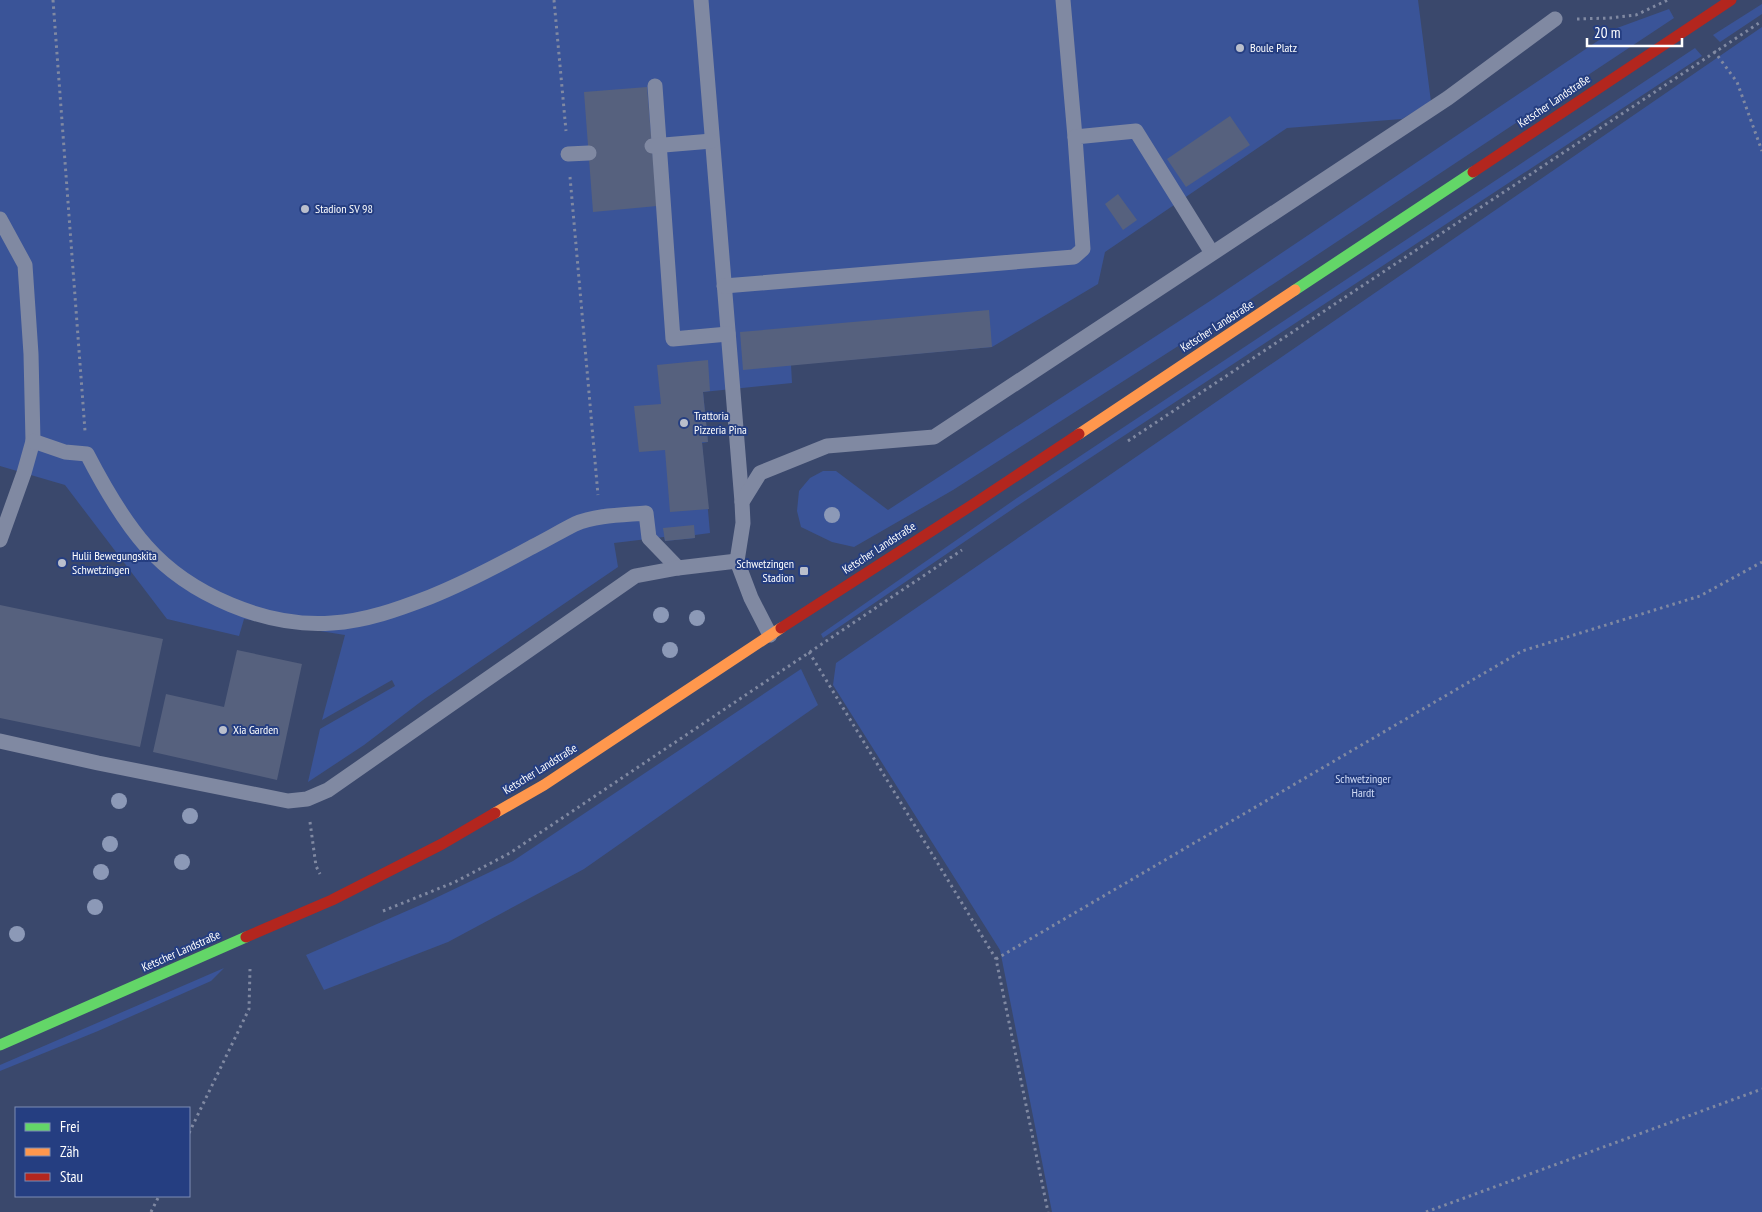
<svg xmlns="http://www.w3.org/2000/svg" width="1762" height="1212" viewBox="0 0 1762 1212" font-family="'PT Sans Narrow',sans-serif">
  <rect width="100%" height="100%" fill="#3a486c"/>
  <!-- green -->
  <g fill="#3a5498">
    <path d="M 0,0 L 1418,0 L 1431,102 L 1402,119 L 1287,128 L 1105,252 L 1098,284 L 992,347 L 791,365 L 792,383 L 703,392 L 708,442 L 702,443 L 710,533 L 695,535 L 695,538 L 665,541 L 664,537 L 614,543 L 618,567 L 423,700 L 364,745 L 308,782 L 320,729 L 395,686 L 392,680 L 322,720 L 345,635 L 244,619 L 239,636 L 167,619 L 65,485 L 0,466 Z"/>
    <path d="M 1762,4 L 1762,14 L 1720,42 L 1713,35 Z"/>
    <path d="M 1669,9 L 1674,18 L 1222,318 L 953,490 L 854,547 L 832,542 L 801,527 L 797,511 L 799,491 L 810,478 L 823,471 L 836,471 L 888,510 L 1210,301 L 1617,28 Z"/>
    <path d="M 1762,27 L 1762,1212 L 1052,1212 L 1000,950 L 833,685 L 836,663 Z"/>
    <path d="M 1695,48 L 1702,56 L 1020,504 L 823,638 L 821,634 L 1017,498 Z"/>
    <path d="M 801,669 L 818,705 L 584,869 L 448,942 L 324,990 L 306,955 L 425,903 L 513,861 Z"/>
    <path d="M 224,968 L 211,981 L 98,1031 L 0,1071 L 0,1065 Z"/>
  </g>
  <!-- building -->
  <g fill="#56617e">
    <path d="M 647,87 L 657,206 L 593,212 L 584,92 Z"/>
    <path d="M 1230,116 L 1250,145 L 1186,187 L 1167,159 Z"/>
    <path d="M 1118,194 L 1137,220 L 1123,230 L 1105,204 Z"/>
    <path d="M 989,310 L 992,347 L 743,370 L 740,332 Z"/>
    <path d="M 708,360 L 710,391 L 703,392 L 708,442 L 702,442 L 709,509 L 670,512 L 665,450 L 639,452 L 634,406 L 661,404 L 657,365 Z"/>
    <path d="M 694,525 L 695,538 L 665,541 L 663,528 Z"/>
    <path d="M 0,605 L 163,639 L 140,747 L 0,718 Z"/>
    <path d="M 237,650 L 302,664 L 277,780 L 153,752 L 166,694 L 224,707 Z"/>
  </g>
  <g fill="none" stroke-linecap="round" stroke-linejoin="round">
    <!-- path -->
    <g stroke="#8089a2" stroke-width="3" stroke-dasharray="2.5 4" stroke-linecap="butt">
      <path d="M 53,0 L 85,431"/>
      <path d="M 554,0 L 566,131"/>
      <path d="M 1577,19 L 1610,18 L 1636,15 L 1668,0"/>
      <path d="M 1714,51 L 1737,82 L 1762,151"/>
      <path d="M 570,177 L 598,495"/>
      <path d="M 1128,441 L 1762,21"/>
      <path d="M 809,652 L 996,959 L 1048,1212"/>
      <path d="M 310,822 L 316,866 L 320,874"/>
      <path d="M 383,911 L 455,882 L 510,853 L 962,550"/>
      <path d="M 996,959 L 1522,651 L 1700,596 L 1762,562"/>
      <path d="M 189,1133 L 249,1009 L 250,969"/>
      <path d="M 151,1212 L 159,1196"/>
      <path d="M 1426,1212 L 1762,1089"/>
    </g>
    <!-- lane -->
    <g stroke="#8089a2" stroke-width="15">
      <path d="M 701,0 L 742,502"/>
      <path d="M 1063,0 L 1075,137"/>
      <path d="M 655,86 L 673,339 L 728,334"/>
      <path d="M 652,146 L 712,141"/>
      <path d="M 568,154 L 589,153"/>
      <path d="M 0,219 L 25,265 L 31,354 L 33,441 L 24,473 L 0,540"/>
      <path d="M 724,286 L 1074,257 L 1083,249 L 1075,137 L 1136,131 L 1212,253"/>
      <path d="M 33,441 L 65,452 L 87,454 C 103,485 123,520 146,546 C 189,595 267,628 332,623 C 366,621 399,609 430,597 C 465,583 499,565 532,547 C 546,540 561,531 575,524 C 596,515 623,515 646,513 L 649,538 L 678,568"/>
      <path d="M 770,635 L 751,598 L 737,561 L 743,523 L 742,502 L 760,473 L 827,446 L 934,437 L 1448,98 L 1555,19"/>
      <path d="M 0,741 L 98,763 L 288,801 L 307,799 L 328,790 L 635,576 L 678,568 L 737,561"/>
    </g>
    <!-- fast -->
    <g stroke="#63d668" stroke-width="11">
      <path d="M 1295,290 L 1473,172"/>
      <path d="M 0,1045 L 246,937"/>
    </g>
    <!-- slow -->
    <g stroke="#ff974d" stroke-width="11">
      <path d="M 1079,434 L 1295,290"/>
      <path d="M 495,813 L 544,785 L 781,628"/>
    </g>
    <!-- jam -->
    <g stroke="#b3261e" stroke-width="11">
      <path d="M 1473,172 L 1731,0"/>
      <path d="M 781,628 L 969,507 L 1079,434"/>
      <path d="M 246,937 L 332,900 L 442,844 L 495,813"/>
    </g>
  </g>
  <!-- trees -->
  <g fill="#8c99b7">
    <circle cx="832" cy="515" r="8"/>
    <circle cx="661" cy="615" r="8"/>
    <circle cx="697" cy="618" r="8"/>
    <circle cx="670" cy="650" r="8"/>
    <circle cx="119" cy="801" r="8"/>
    <circle cx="190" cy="816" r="8"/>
    <circle cx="110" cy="844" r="8"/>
    <circle cx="182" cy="862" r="8"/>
    <circle cx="101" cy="872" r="8"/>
    <circle cx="95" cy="907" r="8"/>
    <circle cx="17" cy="934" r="8"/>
  </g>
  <!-- markers -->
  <g fill="#babfcc" stroke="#253e81" stroke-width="2">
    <circle cx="1240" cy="48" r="5"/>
    <circle cx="305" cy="209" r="5"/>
    <circle cx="684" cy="423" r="5"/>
    <circle cx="62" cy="563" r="5"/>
    <rect x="799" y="566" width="10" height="10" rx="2.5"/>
    <circle cx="223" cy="730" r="5"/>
  </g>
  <g text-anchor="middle" stroke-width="4" stroke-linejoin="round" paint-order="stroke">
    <!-- poi labels -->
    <g font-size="12" fill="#fff" stroke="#253e81" text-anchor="start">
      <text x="1250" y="52">Boule Platz</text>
      <text x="315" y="213">Stadion SV 98</text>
      <text x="694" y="420">Trattoria<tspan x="694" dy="14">Pizzeria Pina</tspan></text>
      <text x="72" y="560">Hulii Bewegungskita<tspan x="72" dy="14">Schwetzingen</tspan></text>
      <text x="794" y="568" text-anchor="end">Schwetzingen<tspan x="794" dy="14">Stadion</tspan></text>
      <text x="233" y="734">Xia Garden</text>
    </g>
    <!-- street labels -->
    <g font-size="12" fill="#fff" stroke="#253e81">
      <text transform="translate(1554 101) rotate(-34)" y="4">Ketscher Landstraße</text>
      <text transform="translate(1217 326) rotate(-33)" y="4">Ketscher Landstraße</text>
      <text transform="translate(879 548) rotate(-33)" y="4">Ketscher Landstraße</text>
      <text transform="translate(540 769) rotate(-32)" y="4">Ketscher Landstraße</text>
      <text transform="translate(181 951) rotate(-24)" y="4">Ketscher Landstraße</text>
    </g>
    <!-- park labels -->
    <g font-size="12" fill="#d0dbf5" stroke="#253e81">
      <text x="1363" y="783">Schwetzinger<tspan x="1363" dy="14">Hardt</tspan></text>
    </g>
  </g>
  <!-- legend -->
  <rect x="15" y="1107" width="175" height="90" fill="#253e81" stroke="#7c8bb3"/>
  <rect x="25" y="1123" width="25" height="8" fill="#63d668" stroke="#7c8bb3"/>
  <text x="60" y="1132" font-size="15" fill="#ffffff">Frei</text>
  <rect x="25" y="1148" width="25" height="8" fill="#ff974d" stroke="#7c8bb3"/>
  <text x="60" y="1157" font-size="15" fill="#ffffff">Zäh</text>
  <rect x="25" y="1173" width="25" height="8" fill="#b3261e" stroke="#7c8bb3"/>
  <text x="60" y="1182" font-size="15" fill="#ffffff">Stau</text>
  <!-- scale -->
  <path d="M1587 38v8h95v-8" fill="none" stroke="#ffffff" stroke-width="2.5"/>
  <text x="1594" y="38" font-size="15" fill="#ffffff" stroke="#253e81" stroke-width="4" paint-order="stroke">20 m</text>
</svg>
